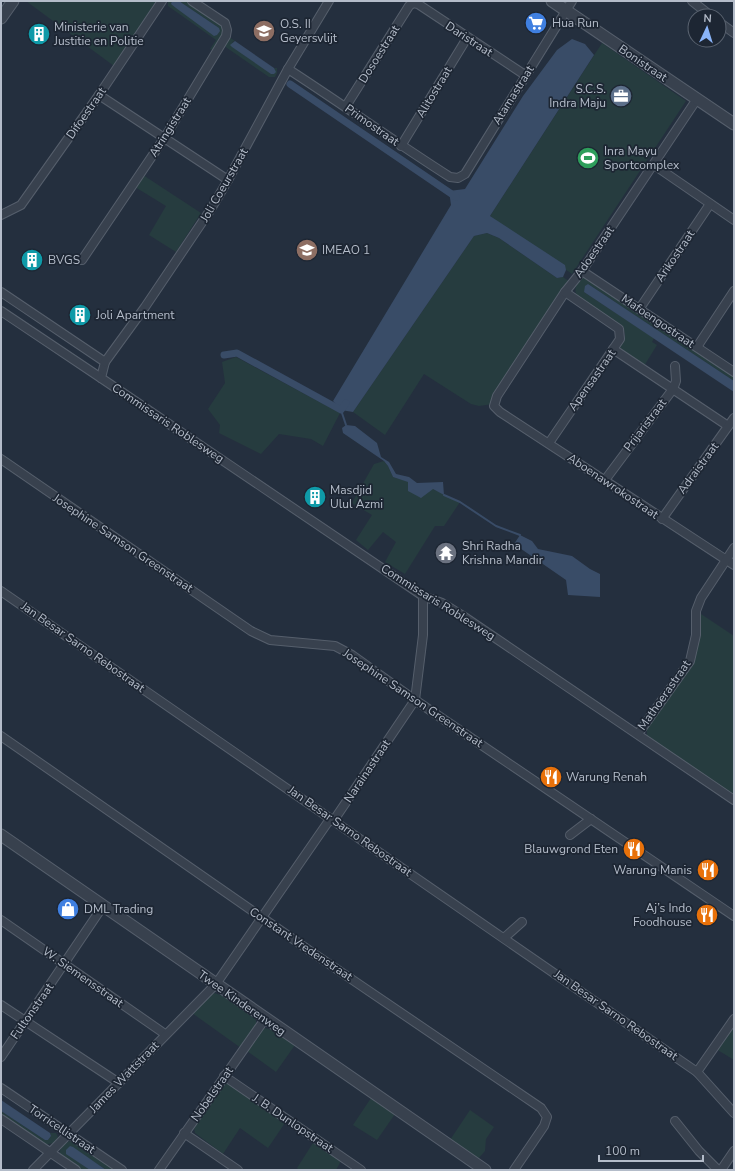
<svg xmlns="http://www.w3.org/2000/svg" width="735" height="1171" viewBox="0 0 735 1171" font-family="'Nunito Sans',sans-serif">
  <rect width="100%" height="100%" fill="#242f3e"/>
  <!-- green -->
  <g fill="#263c3f">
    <path d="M 26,1 L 156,1 L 114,66 Z"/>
    <path d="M 168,1 L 172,1 L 171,4 L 219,28 L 179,1 L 187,1 L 222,24 L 224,35 L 214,51 L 210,49 L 216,40 L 168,6 Z"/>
    <path d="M 229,37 L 235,41 L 232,42 L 275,72 L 274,68 L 277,68 L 277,73 L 275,77 L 269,77 L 227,48 L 224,45 Z"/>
    <path d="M 602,43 L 686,101 L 572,274 L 490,216 Z"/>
    <path d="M 143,175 L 201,213 L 176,252 L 149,235 L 166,206 L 135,187 Z"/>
    <path d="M 487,233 L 499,238 L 557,278 L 563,277 L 570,282 L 495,391 L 493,397 L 493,404 L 479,406 L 471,404 L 424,374 L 385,435 L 353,412 L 474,236 Z"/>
    <path d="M 584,277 L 734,375 L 734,381 L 588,284 L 584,292 L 654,338 L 652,342 L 657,345 L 644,366 L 620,349 L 625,335 L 623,327 L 578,297 C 573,290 576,286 580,278 Z"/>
    <path d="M 236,357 L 340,413 L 323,446 L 311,439 L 279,434 L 261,454 L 219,433 L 220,425 L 208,409 L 225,383 L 222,362 Z"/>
    <path d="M 384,461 L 388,466 L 393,477 L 433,489 L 460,502 L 444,526 L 435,526 L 405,574 L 385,562 L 396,542 L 383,532 L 368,550 L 356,540 L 372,515 L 352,503 L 374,464 Z"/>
    <path d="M 701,614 L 734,636 L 734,797 L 647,736 L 647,726 L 694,659 Z"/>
    <path d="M 214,993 L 224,996 L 256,1020 L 256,1028 L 241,1048 L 192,1013 L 210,995 Z"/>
    <path d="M 731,1027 L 734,1029 L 734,1060 L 716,1049 Z"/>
    <path d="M 264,1028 L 273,1030 L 295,1045 L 276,1072 L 247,1051 Z"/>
    <path d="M 228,1083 L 285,1123 L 268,1148 L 240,1128 L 223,1154 L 195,1133 L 194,1127 L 221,1087 Z"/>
    <path d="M 371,1098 L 395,1114 L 377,1140 L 353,1125 Z"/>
    <path d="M 470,1110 L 494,1127 L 486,1139 L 485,1151 L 478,1159 L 450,1140 Z"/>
    <path d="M 1,1111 L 45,1140 L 48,1140 L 51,1136 L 50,1133 L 56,1133 L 58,1137 L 54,1143 L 43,1145 L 1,1116 Z"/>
    <path d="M 70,1141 L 76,1143 L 115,1170 L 106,1170 L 70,1146 L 67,1154 L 90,1170 L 82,1170 L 60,1155 C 59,1148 64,1143 70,1141 Z"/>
    <path d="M 313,1143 L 341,1161 L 336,1170 L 299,1170 L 297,1168 Z"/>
  </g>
  <!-- water -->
  <g fill="#394c67">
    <path d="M 172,1 L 179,1 L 219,28 L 220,31 L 217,35 L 214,36 L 176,8 L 171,4 Z"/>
    <path d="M 572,39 L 585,44 L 594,55 L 490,216 L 565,265 L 566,270 L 563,277 L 557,278 L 499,238 L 487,233 L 474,236 L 353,412 L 341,410 L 333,401 L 451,205 L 449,191 L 465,189 L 523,96 L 557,50 Z"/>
    <path d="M 235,41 L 274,68 L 276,72 L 274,74 L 271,74 L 232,47 L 230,45 Z"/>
    <path d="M 588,284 L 734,381 L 734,392 L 584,292 L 585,286 Z"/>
    <path d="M 346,425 L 355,426 L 377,443 L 381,457 L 389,462 L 396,474 L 409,477 L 417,483 L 443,482 L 444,495 L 433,489 L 421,498 L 408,491 L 408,482 L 393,477 L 388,466 L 384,461 L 343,433 L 342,428 Z"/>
    <path d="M 520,535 L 532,541 L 538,549 L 572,556 L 590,569 L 600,574 L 600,597 L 568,595 L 566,580 L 514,544 Z"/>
    <path d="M 1,1100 L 50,1133 L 51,1136 L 48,1140 L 45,1140 L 1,1111 Z"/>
    <path d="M 70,1146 L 73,1147 L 106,1170 L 90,1170 L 66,1154 L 66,1150 Z"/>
  </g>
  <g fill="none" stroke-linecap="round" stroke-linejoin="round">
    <!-- stream -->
    <g stroke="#394c67" stroke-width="2">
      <path d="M 341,410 L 346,425"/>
      <path d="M 444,495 L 460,502 L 496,526 L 520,535"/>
    </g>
    <!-- canal -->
    <g stroke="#394c67" stroke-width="7">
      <path d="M 290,84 L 456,197"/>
      <path d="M 224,355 L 237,353 L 341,410 L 346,403"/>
    </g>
    <!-- minor casing -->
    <g stroke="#565f6c" stroke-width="10">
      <g id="minor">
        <path d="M 692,1 L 711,16"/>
        <path d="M 719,22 L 734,33"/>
        <path d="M 288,69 C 342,104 395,142 450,177 L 458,178 L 465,174 L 572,1"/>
        <path d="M 99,95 L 228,180"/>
        <path d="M 697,99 L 582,271 L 565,292 L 497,396 L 494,406 L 500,412 L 734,565"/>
        <path d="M 346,106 L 409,6 L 413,3 L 418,4 L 525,75"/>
        <path d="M 401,146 L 467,38"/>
        <path d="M 654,165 L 734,220"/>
        <path d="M 1,215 L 21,205 L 99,95 L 162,1"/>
        <path d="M 82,260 L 165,137 L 226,36 L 227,30 L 225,23 L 192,1"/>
        <path d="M 582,271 L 734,372"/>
        <path d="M 1,292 L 105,362 L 101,378 L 423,596 L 442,603 L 463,616 L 734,800"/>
        <path d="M 640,308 L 710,204"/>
        <path d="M 1,311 L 101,378"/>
        <path d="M 697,347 L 734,291"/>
        <path d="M 613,349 L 728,426"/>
        <path d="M 105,362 L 145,307 L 211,209 L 228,180 L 288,69 L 329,1"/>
        <path d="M 549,443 L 620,339 L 619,329 L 565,292"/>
        <path d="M 1,459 L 251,631 L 270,640 L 335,646 L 352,655 L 415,700 L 734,916"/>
        <path d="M 605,480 L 673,389 L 676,381 L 675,366"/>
        <path d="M 662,519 L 734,418"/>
        <path d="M 1,591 L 697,1072"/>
        <path d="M 638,734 L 690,661 L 696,635 L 696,611 L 701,598 L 734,548"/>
        <path d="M 1,736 L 313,953 L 541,1108 L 547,1117 L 544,1126 L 514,1170"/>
        <path d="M 570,835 L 591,819"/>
        <path d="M 1,920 L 165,1034"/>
        <path d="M 504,938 L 522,922"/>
        <path d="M 1,1005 L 119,1083"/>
        <path d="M 734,1019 L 697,1072 L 734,1113"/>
        <path d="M 1,1057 L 103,906"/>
        <path d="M 224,1076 L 361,1170"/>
        <path d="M 1,1088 L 122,1170"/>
        <path d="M 1,1119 L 76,1170"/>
        <path d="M 675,1121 L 699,1151 L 718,1170"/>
        <path d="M 184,1133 L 238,1170"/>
        <path d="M 33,1170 L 216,984 L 328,822 L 334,820 L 415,700 L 423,635 L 423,596"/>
        <path d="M 159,1170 L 265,1019"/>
        <path d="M 721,1170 L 734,1151"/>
      </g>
    </g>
    <!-- tertiary casing -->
    <g stroke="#565f6c" stroke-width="13">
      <g id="tertiary">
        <path d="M 552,1 L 734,124"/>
        <path d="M 1,18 L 13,1"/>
        <path d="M 1,835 L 485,1170"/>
      </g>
    </g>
    <!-- minor -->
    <use href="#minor" stroke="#38414e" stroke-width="8"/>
    <!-- tertiary -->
    <use href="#tertiary" stroke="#38414e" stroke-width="11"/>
  </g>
  <!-- icons -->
  <defs>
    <g id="supermarket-disc" transform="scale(1.15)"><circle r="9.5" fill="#3f7fe0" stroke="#1d2633"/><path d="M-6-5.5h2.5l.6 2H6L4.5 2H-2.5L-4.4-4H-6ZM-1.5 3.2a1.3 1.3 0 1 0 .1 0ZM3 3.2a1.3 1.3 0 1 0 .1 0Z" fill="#fff"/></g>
    <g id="school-disc" transform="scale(1.15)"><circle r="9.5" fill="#8d6e63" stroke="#1d2633"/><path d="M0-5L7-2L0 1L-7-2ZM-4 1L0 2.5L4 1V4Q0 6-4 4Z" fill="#fff"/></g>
    <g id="building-disc" transform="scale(1.15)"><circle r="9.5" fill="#0f9aa8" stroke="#1d2633"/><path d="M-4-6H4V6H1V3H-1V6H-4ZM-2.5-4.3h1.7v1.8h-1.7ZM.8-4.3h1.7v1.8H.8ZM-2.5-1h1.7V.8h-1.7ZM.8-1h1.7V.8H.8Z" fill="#fff"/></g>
    <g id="office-disc" transform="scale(1.15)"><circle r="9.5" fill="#5c6f8a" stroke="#1d2633"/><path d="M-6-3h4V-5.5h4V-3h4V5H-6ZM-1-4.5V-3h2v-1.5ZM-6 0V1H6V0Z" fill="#fff"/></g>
    <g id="stadium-disc" transform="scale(1.15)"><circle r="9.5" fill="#2e9e5b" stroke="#1d2633"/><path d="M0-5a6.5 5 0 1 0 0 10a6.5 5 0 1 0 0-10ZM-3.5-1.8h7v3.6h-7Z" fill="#fff"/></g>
    <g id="temple-disc" transform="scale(1.15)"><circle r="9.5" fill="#6b7280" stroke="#1d2633"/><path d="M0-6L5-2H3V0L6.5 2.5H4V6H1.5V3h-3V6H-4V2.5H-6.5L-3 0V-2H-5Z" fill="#fff"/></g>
    <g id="restaurant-disc" transform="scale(1.15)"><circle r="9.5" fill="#e8710a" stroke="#1d2633"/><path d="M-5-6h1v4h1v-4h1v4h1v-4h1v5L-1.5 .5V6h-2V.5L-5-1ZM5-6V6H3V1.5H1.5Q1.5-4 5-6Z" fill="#fff"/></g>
    <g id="shop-disc" transform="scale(1.15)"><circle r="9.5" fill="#3f7fe0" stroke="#1d2633"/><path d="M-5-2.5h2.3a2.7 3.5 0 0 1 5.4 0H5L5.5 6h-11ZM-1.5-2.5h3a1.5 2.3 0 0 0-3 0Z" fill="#fff"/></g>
  </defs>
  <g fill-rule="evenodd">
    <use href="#supermarket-disc" x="536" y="23"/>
    <use href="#school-disc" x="264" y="31"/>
    <use href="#building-disc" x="39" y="34"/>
    <use href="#office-disc" x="621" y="96"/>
    <use href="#stadium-disc" x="588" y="158"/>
    <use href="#school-disc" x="307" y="250"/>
    <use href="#building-disc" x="32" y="260"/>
    <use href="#building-disc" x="80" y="315"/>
    <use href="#building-disc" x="315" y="497"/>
    <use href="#temple-disc" x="446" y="553"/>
    <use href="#restaurant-disc" x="551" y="777"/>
    <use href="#restaurant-disc" x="634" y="849"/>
    <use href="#restaurant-disc" x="708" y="870"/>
    <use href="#shop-disc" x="68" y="909"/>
    <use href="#restaurant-disc" x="707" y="915"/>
  </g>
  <g text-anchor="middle" stroke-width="3.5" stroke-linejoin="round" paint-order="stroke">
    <!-- poi labels -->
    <g font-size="12" fill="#b4bcc9" stroke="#1d2633" text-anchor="start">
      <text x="552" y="27">Hua Run</text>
      <text x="280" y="28">O.S. II<tspan x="280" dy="14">Geyersvlijt</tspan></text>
      <text x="54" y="31">Ministerie van<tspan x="54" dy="14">Justitie en Politie</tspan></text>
      <text x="606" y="93" text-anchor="end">S.C.S.<tspan x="606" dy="14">Indra Maju</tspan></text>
      <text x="604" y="155">Inra Mayu<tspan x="604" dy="14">Sportcomplex</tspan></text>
      <text x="322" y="254">IMEAO 1</text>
      <text x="48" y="264">BVGS</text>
      <text x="96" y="319">Joli Apartment</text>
      <text x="330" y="494">Masdjid<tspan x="330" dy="14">Ulul Azmi</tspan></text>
      <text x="462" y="550">Shri Radha<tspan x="462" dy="14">Krishna Mandir</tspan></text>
      <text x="566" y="781">Warung Renah</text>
      <text x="618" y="853" text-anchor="end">Blauwgrond Eten</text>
      <text x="692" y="874" text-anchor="end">Warung Manis</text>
      <text x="692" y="912" text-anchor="end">Aj’s Indo<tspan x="692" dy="14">Foodhouse</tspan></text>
      <text x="84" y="913">DML Trading</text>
    </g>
    <!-- street labels -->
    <g font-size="12" fill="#b4bcc9" stroke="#1d2633">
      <text transform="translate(469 39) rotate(33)" y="4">Daristraat</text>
      <text transform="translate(379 54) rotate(-58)" y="4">Dosoestraat</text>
      <text transform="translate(643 63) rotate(34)" y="4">Bonistraat</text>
      <text transform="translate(434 92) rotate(-59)" y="4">Alitostraat</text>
      <text transform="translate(513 95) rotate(-58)" y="4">Atamastraat</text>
      <text transform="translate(86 113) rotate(-55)" y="4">Difoestraat</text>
      <text transform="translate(372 125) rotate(35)" y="4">Primostraat</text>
      <text transform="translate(170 127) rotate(-58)" y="4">Atringistraat</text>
      <text transform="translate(224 185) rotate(-60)" y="4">Joli Coeurstraat</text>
      <text transform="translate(594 252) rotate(-55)" y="4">Adoestraat</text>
      <text transform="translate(675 256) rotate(-56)" y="4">Arikostraat</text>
      <text transform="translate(658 321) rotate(34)" y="4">Mafoengostraat</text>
      <text transform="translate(592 380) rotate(-55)" y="4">Apensastraat</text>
      <text transform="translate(168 423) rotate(34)" y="4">Commissaris Roblesweg</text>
      <text transform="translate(645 425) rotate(-53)" y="4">Prijaristraat</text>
      <text transform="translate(698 468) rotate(-54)" y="4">Adraistraat</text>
      <text transform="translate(613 486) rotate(34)" y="4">Aboenawrokostraat</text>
      <text transform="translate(123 543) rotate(34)" y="4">Josephine Samson Greenstraat</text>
      <text transform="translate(438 602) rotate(32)" y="4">Commissaris Roblesweg</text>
      <text transform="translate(83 647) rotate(35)" y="4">Jan Besar Sarno Rebostraat</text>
      <text transform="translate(664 695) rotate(-55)" y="4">Mathoerastraat</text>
      <text transform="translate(413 698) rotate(34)" y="4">Josephine Samson Greenstraat</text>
      <text transform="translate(367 771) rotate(-56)" y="4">Narainastraat</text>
      <text transform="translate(350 831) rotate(35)" y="4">Jan Besar Sarno Rebostraat</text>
      <text transform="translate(301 944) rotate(34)" y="4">Constant Vredenstraat</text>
      <text transform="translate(83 977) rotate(35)" y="4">W. Siemensstraat</text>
      <text transform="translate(242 1003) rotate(35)" y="4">Twee Kinderenweg</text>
      <text transform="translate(32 1011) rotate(-55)" y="4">Fultonstraat</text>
      <text transform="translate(616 1015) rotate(35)" y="4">Jan Besar Sarno Rebostraat</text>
      <text transform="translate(124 1077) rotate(-46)" y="4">James Wattstraat</text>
      <text transform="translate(212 1094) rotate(-55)" y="4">Nobelstraat</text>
      <text transform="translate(293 1123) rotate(34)" y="4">J. B. Dunlopstraat</text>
      <text transform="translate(62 1129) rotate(34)" y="4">Torricellistraat</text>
    </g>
  </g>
  <!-- border -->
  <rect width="735" height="1171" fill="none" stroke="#b4bcc9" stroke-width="4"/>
  <!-- north arrow -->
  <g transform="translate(707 28) rotate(4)"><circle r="19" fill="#1d2633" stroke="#59626f"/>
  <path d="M0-3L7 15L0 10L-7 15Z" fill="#8ab4f8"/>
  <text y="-6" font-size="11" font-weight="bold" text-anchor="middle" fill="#b4bcc9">N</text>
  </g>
  <!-- scale -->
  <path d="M599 1155v6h104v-6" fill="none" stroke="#b4bcc9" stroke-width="2"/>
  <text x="605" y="1155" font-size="12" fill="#b4bcc9" stroke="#1d2633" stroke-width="3" paint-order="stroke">100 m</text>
</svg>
